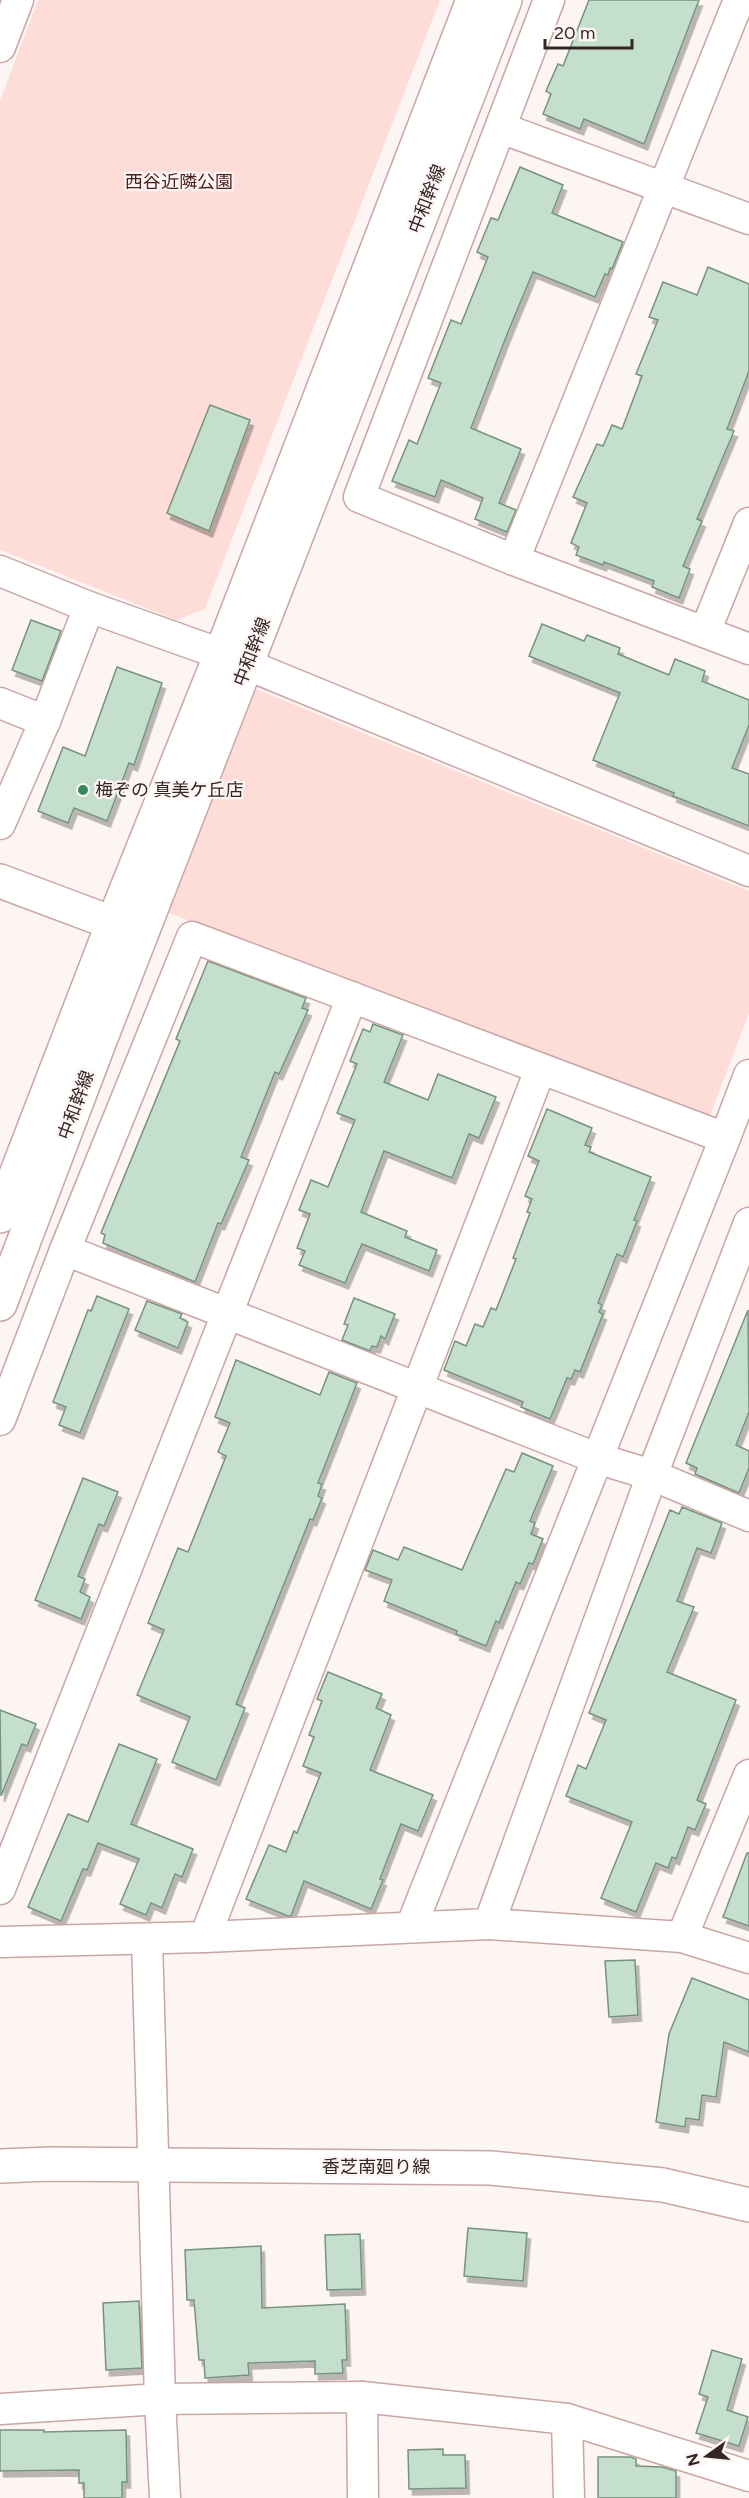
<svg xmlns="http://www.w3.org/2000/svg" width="749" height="2498" viewBox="0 0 749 2498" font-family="Figtree,'Noto Sans JP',sans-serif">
  <defs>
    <filter id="shadow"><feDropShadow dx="3.5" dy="6" stdDeviation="0" flood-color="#0004"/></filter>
  </defs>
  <rect width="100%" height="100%" fill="#fdf5f4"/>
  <!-- green -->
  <g fill="#fedcd8">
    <path d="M 38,0 L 440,0 L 205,609 L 176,620 L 0,550 L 0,101 Z"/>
    <path d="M 256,689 L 749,891 L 749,1013 L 710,1116 L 169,913 Z"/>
  </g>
  <!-- building -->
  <g fill="#c4e0cc" stroke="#77927f" stroke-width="1.5" filter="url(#shadow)">
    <path d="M 589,0 L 699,0 L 644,144 L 584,119 L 580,129 L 543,114 L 551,94 L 546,91 L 558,64 L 563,66 Z"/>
    <path d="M 520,167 L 563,185 L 552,213 L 623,242 L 612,269 L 610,268 L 608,275 L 605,274 L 595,297 L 533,272 L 508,332 L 471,428 L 521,449 L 499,503 L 516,510 L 507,532 L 475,519 L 483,498 L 441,480 L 435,497 L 392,481 L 409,440 L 417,444 L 441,383 L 428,378 L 451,320 L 461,324 L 488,257 L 477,252 L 491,218 L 498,220 Z"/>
    <path d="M 708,267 L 749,284 L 749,371 L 727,429 L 734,431 L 697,519 L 702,521 L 683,566 L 690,569 L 679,598 L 652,587 L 654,581 L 604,562 L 603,565 L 576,555 L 579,547 L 571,543 L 587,503 L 573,497 L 597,444 L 603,446 L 612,425 L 622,429 L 642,376 L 636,374 L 658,320 L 649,317 L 663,282 L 697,295 Z"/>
    <path d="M 210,405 L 250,420 L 209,531 L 167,513 Z"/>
    <path d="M 31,620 L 61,631 L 42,681 L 12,670 Z"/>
    <path d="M 542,624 L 584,641 L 587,635 L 620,648 L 618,654 L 669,675 L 675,659 L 705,671 L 702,681 L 749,700 L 749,725 L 732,768 L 749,774 L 749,826 L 673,796 L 674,793 L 593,760 L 620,693 L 529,656 Z"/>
    <path d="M 117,667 L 162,683 L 134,765 L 129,763 L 107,821 L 74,808 L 68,823 L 38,811 L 63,747 L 85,756 Z"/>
    <path d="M 208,961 L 306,998 L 302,1008 L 308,1010 L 279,1074 L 275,1072 L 241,1157 L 249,1160 L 221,1224 L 218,1223 L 195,1282 L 103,1243 L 105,1235 L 101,1233 L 180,1041 L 176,1039 Z"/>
    <path d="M 373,1024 L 403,1035 L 384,1082 L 428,1100 L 438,1074 L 496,1097 L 479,1138 L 469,1134 L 452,1178 L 384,1151 L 361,1212 L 407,1231 L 405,1237 L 437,1250 L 429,1271 L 362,1244 L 345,1283 L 299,1265 L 305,1251 L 297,1248 L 310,1214 L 299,1210 L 311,1180 L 328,1187 L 355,1120 L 337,1113 L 357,1064 L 350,1061 L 363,1029 L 370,1032 Z"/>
    <path d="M 547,1109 L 592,1128 L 585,1145 L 591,1147 L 589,1152 L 651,1177 L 634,1220 L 637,1221 L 623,1257 L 617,1254 L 598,1303 L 602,1305 L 599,1312 L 603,1314 L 580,1372 L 575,1370 L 571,1379 L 567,1378 L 550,1419 L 521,1407 L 523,1402 L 444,1370 L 455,1341 L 466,1346 L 475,1324 L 483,1327 L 491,1308 L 496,1310 L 516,1259 L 513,1258 L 530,1213 L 527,1212 L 532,1199 L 525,1196 L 539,1161 L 528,1156 Z"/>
    <path d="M 97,1296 L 129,1309 L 80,1433 L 59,1425 L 66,1407 L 53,1402 L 88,1310 L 91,1311 Z"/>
    <path d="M 354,1298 L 395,1314 L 385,1339 L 381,1336 L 377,1347 L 372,1346 L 370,1351 L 342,1340 L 348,1325 L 344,1324 Z"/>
    <path d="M 147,1301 L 182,1314 L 180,1318 L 188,1322 L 178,1348 L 135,1330 Z"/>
    <path d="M 748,1310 L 749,1412 L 736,1445 L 749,1451 L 749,1468 L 739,1493 L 695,1474 L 697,1468 L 686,1463 Z"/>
    <path d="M 236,1360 L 320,1395 L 329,1372 L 357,1383 L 318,1483 L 322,1484 L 318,1496 L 322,1498 L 313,1520 L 310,1519 L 236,1704 L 245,1708 L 216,1780 L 172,1762 L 190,1717 L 137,1695 L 164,1630 L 148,1623 L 178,1548 L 188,1552 L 226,1456 L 218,1452 L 230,1423 L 215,1417 Z"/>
    <path d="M 522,1453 L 553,1466 L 530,1521 L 535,1523 L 531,1534 L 543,1539 L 533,1564 L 529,1563 L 520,1584 L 516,1582 L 499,1623 L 496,1621 L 486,1646 L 456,1634 L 457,1631 L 384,1601 L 392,1580 L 365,1570 L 373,1550 L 398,1560 L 404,1547 L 462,1570 L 506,1469 L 514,1472 Z"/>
    <path d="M 83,1478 L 118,1492 L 104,1526 L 99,1524 L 78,1576 L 85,1579 L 80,1592 L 90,1597 L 81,1619 L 35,1600 Z"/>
    <path d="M 682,1507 L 722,1523 L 711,1553 L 697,1548 L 677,1601 L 694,1607 L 667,1672 L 736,1700 L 697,1800 L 706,1804 L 695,1830 L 688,1827 L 676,1859 L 672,1857 L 668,1868 L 656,1863 L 636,1912 L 601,1898 L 632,1822 L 566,1796 L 578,1765 L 586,1769 L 606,1720 L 589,1713 L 670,1510 L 679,1514 Z"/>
    <path d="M 328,1672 L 382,1694 L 376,1708 L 391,1715 L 370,1770 L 433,1795 L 418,1831 L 401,1824 L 380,1879 L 383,1880 L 371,1909 L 304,1881 L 291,1916 L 288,1916 L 246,1899 L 269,1845 L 286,1852 L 294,1831 L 297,1833 L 321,1773 L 303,1766 L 314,1737 L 309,1735 L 322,1701 L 317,1699 Z"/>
    <path d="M 0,1710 L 36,1724 L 27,1746 L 22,1744 L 1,1796 Z"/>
    <path d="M 119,1744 L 157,1759 L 131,1824 L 193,1849 L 182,1877 L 175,1874 L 162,1908 L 151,1903 L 146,1915 L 120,1904 L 139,1859 L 98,1843 L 87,1870 L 83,1869 L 61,1921 L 28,1907 L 68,1814 L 88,1822 Z"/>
    <path d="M 747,1853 L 749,1853 L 749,1926 L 723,1917 Z"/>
    <path d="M 635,1960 L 638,2015 L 609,2017 L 605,1961 Z"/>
    <path d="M 692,1978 L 749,2000 L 749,2052 L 724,2042 L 716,2097 L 702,2095 L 699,2120 L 686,2118 L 685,2127 L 656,2122 L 669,2034 Z"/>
    <path d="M 468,2228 L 527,2233 L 523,2281 L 464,2276 Z"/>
    <path d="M 360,2234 L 362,2289 L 327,2290 L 325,2235 Z"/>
    <path d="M 261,2246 L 262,2308 L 345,2304 L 347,2360 L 342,2360 L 343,2373 L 315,2374 L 315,2361 L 248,2363 L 249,2375 L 205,2378 L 204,2360 L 199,2360 L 194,2300 L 187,2300 L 185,2250 Z"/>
    <path d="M 139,2301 L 142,2368 L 106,2370 L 103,2303 Z"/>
    <path d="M 712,2350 L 742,2359 L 727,2410 L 748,2417 L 739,2446 L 696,2433 L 708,2397 L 699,2394 Z"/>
    <path d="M 0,2430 L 44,2430 L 44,2432 L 126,2430 L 127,2482 L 122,2482 L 122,2498 L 84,2498 L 84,2483 L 79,2483 L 79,2470 L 0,2471 Z"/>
    <path d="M 443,2449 L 443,2455 L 465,2455 L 466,2488 L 409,2489 L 408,2450 Z"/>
    <path d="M 598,2457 L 631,2457 L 636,2459 L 636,2466 L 662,2467 L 676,2471 L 676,2498 L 598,2498 Z"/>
  </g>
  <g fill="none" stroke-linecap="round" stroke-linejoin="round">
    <!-- street casing -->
    <g stroke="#c9a6a3" stroke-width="33">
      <g id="street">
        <path d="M 739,0 L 514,560 L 749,649"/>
        <path d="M 0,47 L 18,0"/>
        <path d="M 501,128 L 749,219"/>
        <path d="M 514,560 L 359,497 L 549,0"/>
        <path d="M 0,571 L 89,607 L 221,654 L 749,871"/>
        <path d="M 705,632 L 749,523"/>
        <path d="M 0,703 L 45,721"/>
        <path d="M 0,824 L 45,721 L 89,607"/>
        <path d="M 725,1138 L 749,1075"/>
        <path d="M 65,1250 L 599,1459 L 652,1475 L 749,1516"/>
        <path d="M 0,1420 L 65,1250 L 192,937 L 725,1138 L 411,1927"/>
        <path d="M 749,1775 L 682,1937 L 749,1958"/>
        <path d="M 0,1889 L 352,997"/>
        <path d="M 489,1924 L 682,1937"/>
        <path d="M 205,1937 L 540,1070"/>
        <path d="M 147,1939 L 160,2399 L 165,2498"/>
        <path d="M 0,1942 L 205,1937 L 489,1924 L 652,1475 L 749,1223"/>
        <path d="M 362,2397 L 363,2498"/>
        <path d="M 0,2409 L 160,2399 L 362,2397 L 567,2419 L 749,2476"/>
        <path d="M 567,2419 L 569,2498"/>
      </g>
    </g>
    <!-- secondary casing -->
    <g stroke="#c9a6a3" stroke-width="36">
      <g id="secondary">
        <path d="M 0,881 L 134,931"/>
        <path d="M 0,1216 L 113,923 L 221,654 L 473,0"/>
        <path d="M 0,1304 L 99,1043 L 505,0"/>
        <path d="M 0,2166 L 50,2164 L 491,2168 L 663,2185 L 749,2205"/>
      </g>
    </g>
    <!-- street -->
    <use href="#street" stroke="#fff" stroke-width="30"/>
    <!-- secondary -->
    <use href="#secondary" stroke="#fff" stroke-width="33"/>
  </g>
  <!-- markers -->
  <circle fill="#3b8a5b" stroke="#fdf5f4" stroke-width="2" cx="83" cy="790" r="6"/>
  <g text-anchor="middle" stroke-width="4.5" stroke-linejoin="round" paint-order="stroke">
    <!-- park labels -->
    <g font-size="18" fill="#4c1e1c" stroke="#fdf5f4">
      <text x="179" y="188">西谷近隣公園</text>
    </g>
    <!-- street labels -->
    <g font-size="18" fill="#332625" stroke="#fdf5f4">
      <text transform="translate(427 199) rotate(-69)" y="6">中和幹線</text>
      <text transform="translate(252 652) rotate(-69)" y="6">中和幹線</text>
      <text transform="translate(76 1105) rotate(-70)" y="6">中和幹線</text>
      <text x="376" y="2173">香芝南廻り線</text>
    </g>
    <!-- poi labels -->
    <g font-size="18" fill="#332625" stroke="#fdf5f4" text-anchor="start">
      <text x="95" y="796">梅ぞの 真美ケ丘店</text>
    </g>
  </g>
  <!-- north arrow -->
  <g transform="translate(707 2456) rotate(255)" stroke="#fdf5f4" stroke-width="4.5" paint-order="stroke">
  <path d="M0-4.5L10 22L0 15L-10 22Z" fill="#332625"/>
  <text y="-9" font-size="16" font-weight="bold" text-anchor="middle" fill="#332625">N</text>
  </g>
  <!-- scale -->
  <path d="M545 39v9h87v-9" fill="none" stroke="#332625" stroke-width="3"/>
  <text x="554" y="39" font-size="18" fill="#332625" stroke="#fdf5f4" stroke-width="4.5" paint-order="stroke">20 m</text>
</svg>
